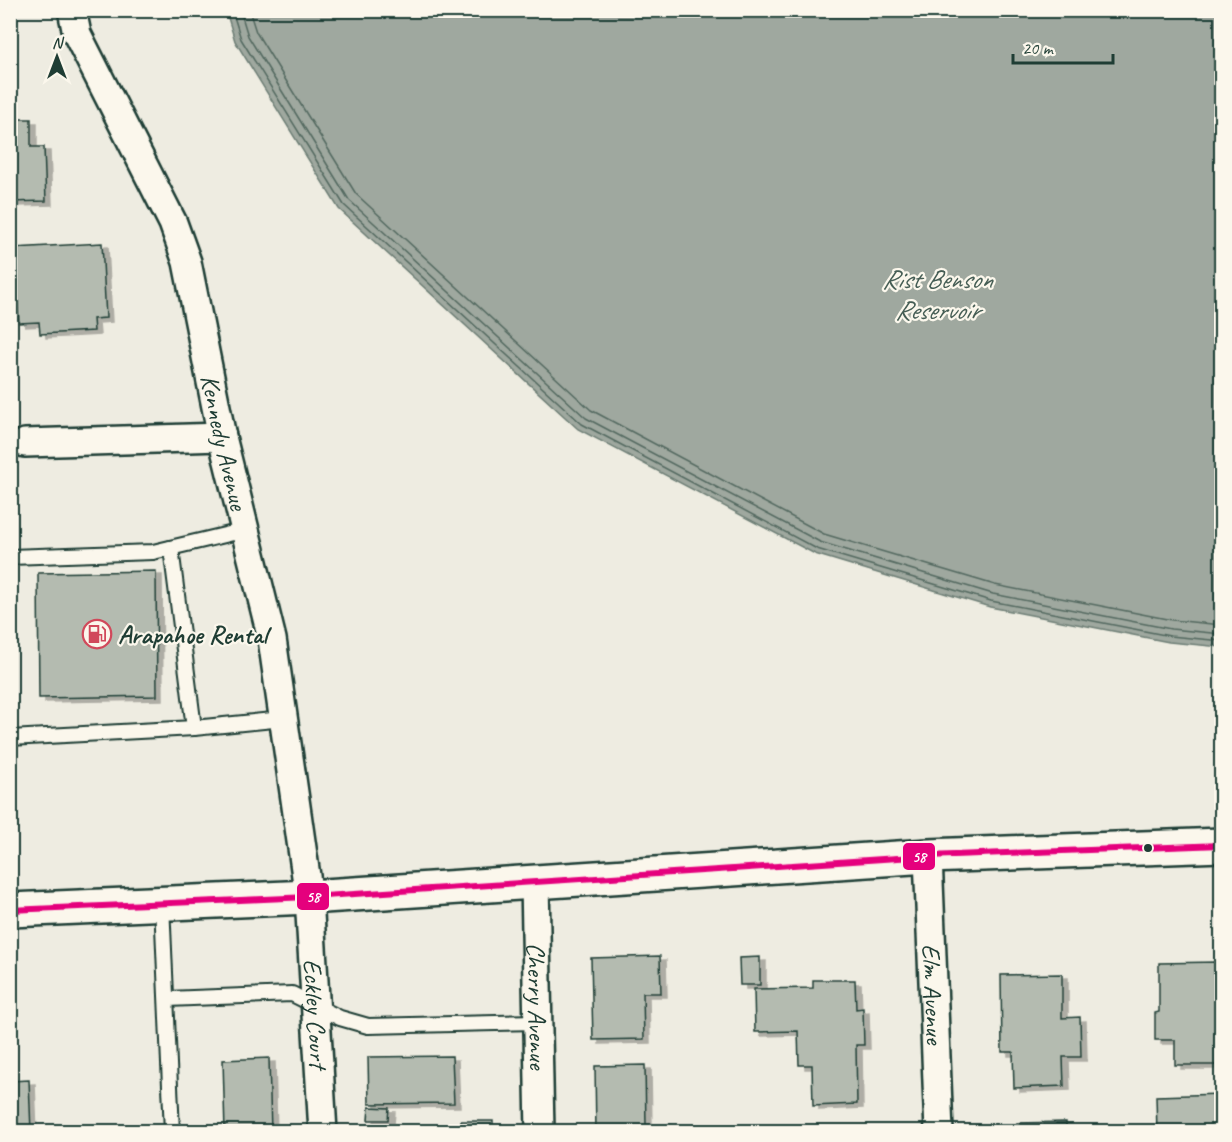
<svg xmlns="http://www.w3.org/2000/svg" width="1232" height="1142" viewBox="0 0 1232 1142" font-family="Caveat,sans-serif">
  <defs>
    <filter id="shadow"><feDropShadow dx="6" dy="4" stdDeviation="0" flood-color="#0004"/></filter>
  </defs>
  <rect width="100%" height="100%" fill="#eeece1"/>
  <filter id="ink" filterUnits="userSpaceOnUse"><feTurbulence type="fractalNoise" baseFrequency=".0167" numOctaves="2"/><feDisplacementMap in="SourceGraphic" scale="12" xChannelSelector="R" yChannelSelector="G"/><feConvolveMatrix kernelMatrix="1 2 1 2 8 2 1 2 1" color-interpolation-filters="sRGB"/></filter>
  <g filter="url(#ink)">
    <!-- water -->
    <path fill="#9fa89f" stroke="#6c7d74" stroke-width="1.5" d="M 226,11 L 1221,11 L 1221,647 L 1169,642 L 990,607 L 815,554 L 578,429 L 339,209 L 235,41 Z"/>
    <g fill="none" stroke-linecap="round" stroke-linejoin="round">
      <!-- shore -->
      <g stroke="#52685f" stroke-width="1.5">
        <path d="M 232,10 L 241,39 L 344,205 L 582,424 L 817,549 L 991,601 L 1170,636 L 1222,641"/>
        <path d="M 240,10 L 248,36 L 349,200 L 586,418 L 820,542 L 993,594 L 1171,629 L 1222,634"/>
        <path d="M 249,10 L 256,32 L 356,194 L 591,410 L 824,534 L 995,585 L 1172,620 L 1222,625"/>
      </g>
    </g>
    <!-- building -->
    <g fill="#b4bbb0" stroke="#1f3d34" stroke-width="1.5" filter="url(#shadow)">
      <path d="M 10,119 L 31,119 L 31,147 L 44,147 L 46,201 L 10,202 Z"/>
      <path d="M 102,243 L 106,318 L 93,319 L 94,331 L 40,334 L 39,322 L 19,323 L 14,248 Z"/>
      <path d="M 156,571 L 157,696 L 39,698 L 38,573 Z"/>
      <path d="M 660,956 L 661,993 L 643,993 L 644,1039 L 593,1040 L 591,958 Z"/>
      <path d="M 760,957 L 760,985 L 740,985 L 739,958 Z"/>
      <path d="M 1218,962 L 1218,982 L 1222,982 L 1219,1065 L 1175,1065 L 1175,1040 L 1155,1040 L 1155,1013 L 1159,1012 L 1159,963 Z"/>
      <path d="M 1062,974 L 1062,1018 L 1080,1017 L 1081,1057 L 1063,1057 L 1064,1086 L 1014,1088 L 1013,1052 L 1002,1052 L 1001,975 Z"/>
      <path d="M 813,980 L 855,980 L 856,1009 L 863,1008 L 864,1045 L 856,1045 L 857,1104 L 813,1106 L 812,1065 L 799,1065 L 798,1031 L 755,1032 L 754,989 L 813,988 Z"/>
      <path d="M 452,1056 L 454,1103 L 369,1104 L 368,1057 Z"/>
      <path d="M 269,1058 L 271,1132 L 225,1132 L 223,1060 Z"/>
      <path d="M 645,1065 L 646,1125 L 672,1125 L 673,1132 L 596,1132 L 595,1066 Z"/>
      <path d="M 29,1080 L 31,1132 L 10,1132 L 10,1081 Z"/>
      <path d="M 1222,1094 L 1220,1132 L 1157,1132 L 1156,1096 Z"/>
      <path d="M 369,1107 L 389,1108 L 388,1120 L 368,1120 Z"/>
      <rect x="461" y="1121" width="32" height="11"/>
      <path d="M 1066,1122 L 1066,1132 L 1017,1132 L 1017,1123 Z"/>
    </g>
    <g fill="none" stroke-linecap="round" stroke-linejoin="round">
      <!-- service casing -->
      <g stroke="#1f3d34" stroke-width="18">
        <g id="service">
          <path d="M 171,548 L 194,728"/>
          <path d="M 10,557 L 153,552 L 246,530"/>
          <path d="M 10,738 L 194,728 L 283,719"/>
          <path d="M 162,904 L 172,1132"/>
          <path d="M 167,999 L 292,994 L 340,1018 L 368,1026 L 537,1022"/>
        </g>
      </g>
      <!-- minor casing -->
      <g stroke="#1f3d34" stroke-width="32">
        <g id="minor">
          <path id="s1" d="M 72,10 L 77,34 L 173,223 L 187,262 L 222,437 L 272,639 L 309,897 L 323,1132"/>
          <path d="M 25,443 L 222,437"/>
          <path id="s2" d="M 928,856 L 939,1132"/>
          <path id="s3" d="M 535,882 L 540,1132"/>
        </g>
      </g>
      <!-- trunk casing -->
      <g stroke="#1f3d34" stroke-width="38">
        <path id="trunk" d="M 10,910 L 309,897 L 928,856 L 1222,845"/>
      </g>
      <!-- service -->
      <use href="#service" stroke="#fbf7ec" stroke-width="14"/>
      <!-- minor -->
      <use href="#minor" stroke="#fbf7ec" stroke-width="27"/>
      <!-- trunk -->
      <use href="#trunk" stroke="#fbf7ec" stroke-width="33"/>
      <!-- bus-1 casing -->
      <g stroke="#fbf7ec" stroke-width="10">
        <path id="bus-1" d="M 10,910 L 309,897 L 928,856 L 1222,845"/>
      </g>
      <!-- bus-1 -->
      <use href="#bus-1" stroke="#e5007d" stroke-width="6"/>
    </g>
  </g>
  <!-- icons -->
  <defs>
    <g id="fuel-ring" transform="scale(1.5)"><circle r="9.5" fill="#fbf7ec" stroke="#d1495b" stroke-width="1.5"/><path d="M-5.5-6h7V0h2V4h1.3V-2.5L3-4.5l.8-.8L6-3V5H2.5V1h-1V6h-7ZM-4.2-4.7v3.2H.2V-4.7Z" fill="#d1495b"/></g>
  </defs>
  <g fill-rule="evenodd">
    <use href="#fuel-ring" x="97" y="634"/>
  </g>
  <!-- markers -->
  <circle fill="#1f3d34" stroke="#fbf7ec" stroke-width="2" cx="1148" cy="848" r="5"/>
  <g text-anchor="middle" stroke-width="4.5" stroke-linejoin="round" paint-order="stroke">
    <!-- street labels -->
    <g font-size="26" fill="#1f3d34" stroke="#fbf7ec">
      <text dy="9" stroke="none"><textPath href="#s1" startOffset="462">Kennedy Avenue</textPath></text>
      <text dy="9" stroke="none"><textPath href="#s2" startOffset="138">Elm Avenue</textPath></text>
      <text dy="9" stroke="none"><textPath href="#s3" startOffset="124">Cherry Avenue</textPath></text>
      <text dy="9" stroke="none"><textPath href="#s1" startOffset="1042">Eckley Court</textPath></text>
    </g>
    <!-- poi labels -->
    <g font-size="26" font-weight="bold" fill="#1f3d34" stroke="#fbf7ec" text-anchor="start">
      <text x="118" y="643">Arapahoe Rental</text>
    </g>
    <!-- water labels -->
    <g font-size="27" font-style="italic" fill="#455d54" stroke="#fbf7ec">
      <text x="937" y="288">Rist Benson<tspan x="937" dy="31">Reservoir</tspan></text>
    </g>
  </g>
  <g stroke="#fbf7ec" stroke-width="2">
    <rect x="902" y="842" width="34" height="29" rx="6" fill="#e5007d"/>
    <rect x="296" y="882" width="34" height="29" rx="6" fill="#e5007d"/>
  </g>
  <g font-size="16" text-anchor="middle" font-weight="bold" fill="#fff">
    <text x="919" y="862">58</text>
    <text x="313" y="902">58</text>
  </g>
  <!-- margin -->
  <rect width="1232" height="1142" fill="none" stroke="#fbf7ec" stroke-width="36"/>
  <rect x="18" y="18" width="1196" height="1106" fill="none" stroke="#1f3d34" stroke-width="2" filter="url(#ink)"/>
  <!-- north arrow -->
  <g transform="translate(57 57)" stroke="#fbf7ec" stroke-width="4.5" paint-order="stroke">
  <path d="M0-4.5L10 22L0 15L-10 22Z" fill="#1f3d34"/>
  <text y="-9" font-size="16" font-weight="bold" text-anchor="middle" fill="#1f3d34">N</text>
  </g>
  <!-- scale -->
  <path d="M1013 54v9h100v-9" fill="none" stroke="#1f3d34" stroke-width="3"/>
  <text x="1022" y="54" font-size="18" fill="#1f3d34" stroke="#fbf7ec" stroke-width="4.5" paint-order="stroke">20 m</text>
</svg>
